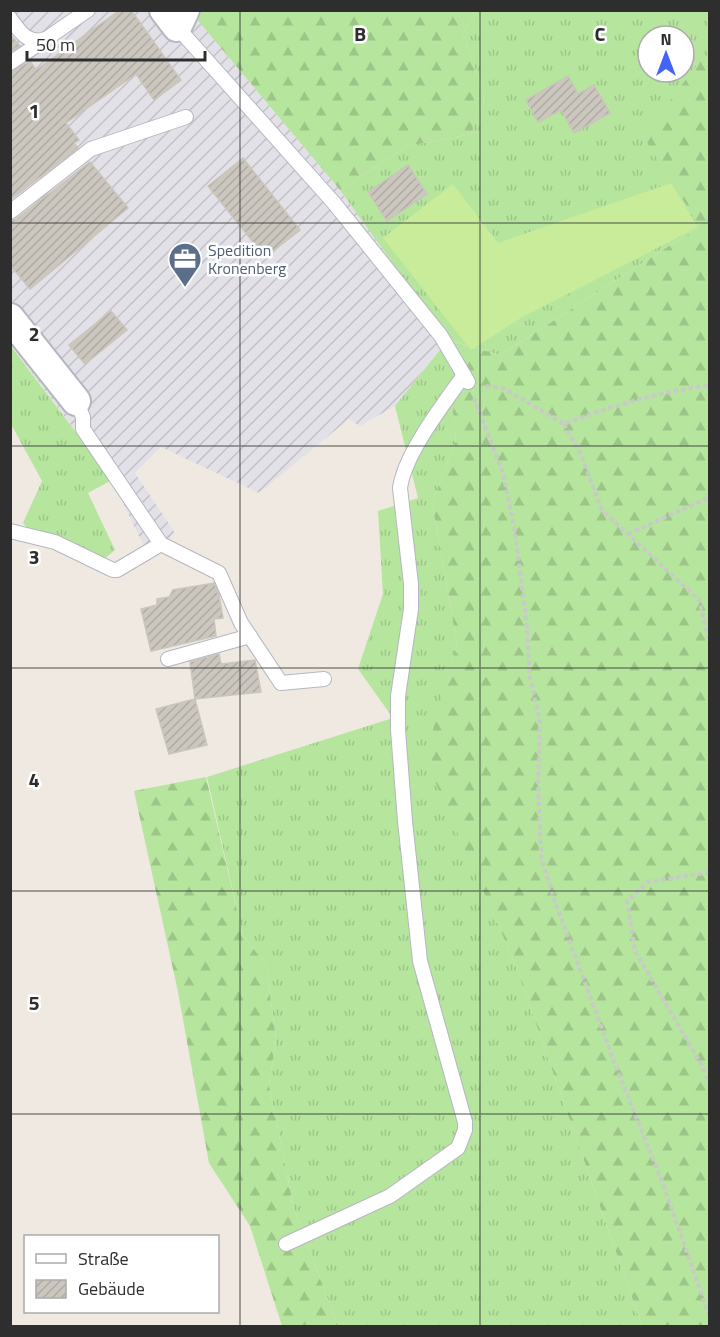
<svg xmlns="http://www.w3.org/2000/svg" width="720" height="1337" viewBox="0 0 720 1337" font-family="'Titillium Web',sans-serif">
  <defs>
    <pattern id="industrial-furrows" width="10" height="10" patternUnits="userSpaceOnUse" patternTransform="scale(1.5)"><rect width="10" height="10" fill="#e3e1e8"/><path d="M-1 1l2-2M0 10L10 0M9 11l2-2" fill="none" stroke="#c3c1c7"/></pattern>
    <pattern id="grass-tufts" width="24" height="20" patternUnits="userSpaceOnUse" patternTransform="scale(1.5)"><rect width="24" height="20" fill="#b6e59e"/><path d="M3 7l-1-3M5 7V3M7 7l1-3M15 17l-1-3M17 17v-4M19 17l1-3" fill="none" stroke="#9dc588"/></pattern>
    <pattern id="forest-firs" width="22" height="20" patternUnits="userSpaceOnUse" patternTransform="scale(1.5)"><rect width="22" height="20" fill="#b6e59e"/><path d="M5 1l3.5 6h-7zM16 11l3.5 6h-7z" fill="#9dc588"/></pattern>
    <pattern id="building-hatch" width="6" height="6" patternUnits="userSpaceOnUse" patternTransform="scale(1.5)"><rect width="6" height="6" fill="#cbc7bf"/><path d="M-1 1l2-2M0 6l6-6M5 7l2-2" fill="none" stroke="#afaba4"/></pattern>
  </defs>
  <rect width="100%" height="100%" fill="#efe9e1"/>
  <!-- industrial -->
  <path fill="url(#industrial-furrows)" d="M 11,10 L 198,11 L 195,17 L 340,190 L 448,340 L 395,406 L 360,426 L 349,419 L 259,493 L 161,447 L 135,473 L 175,533 L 149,557 L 112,480 L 11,345 Z"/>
  <!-- grass -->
  <g fill="url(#grass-tufts)" fill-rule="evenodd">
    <path d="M 476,11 L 709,11 L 709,63 L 700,62 L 644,136 L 700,227 C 632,268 567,313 500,355 L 449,340 L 456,441 L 432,503 L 457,643 L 426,760 L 514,961 L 642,1326 L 338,1326 L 294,1209 L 269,1085 L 276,1039 L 266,964 L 243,936 L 207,777 L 393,718 L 358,669 L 383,594 L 378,511 L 418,498 L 395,406 L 448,340 L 340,190 L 408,146 L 471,134 L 485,97 L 463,34 ZM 648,36 L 684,36 L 684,72 L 648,72 Z"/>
    <path d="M 10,345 L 112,480 L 88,493 L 115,550 L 101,562 L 28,529 L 23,523 L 42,481 L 11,424 Z"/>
  </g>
  <!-- forest -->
  <g fill="url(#forest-firs)">
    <path d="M 198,10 L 476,11 L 463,34 L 485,97 L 471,134 L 408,146 L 340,190 L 195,17 Z"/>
    <path d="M 700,61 L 709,63 L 709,1326 L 642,1326 L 514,961 L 425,759 L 457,643 L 432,503 L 456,441 L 448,340 L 500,355 C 567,313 632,268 700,227 L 643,136 Z"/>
    <path d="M 206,777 L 243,936 L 266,964 L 276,1039 L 269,1085 L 294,1209 L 338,1326 L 282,1326 L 250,1226 L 209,1163 L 178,992 L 134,791 Z"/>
  </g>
  <!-- pitch -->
  <path fill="#c9ec9a" d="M 671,183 L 698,227 L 521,318 L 471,350 L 383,238 L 453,184 L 498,243 Z"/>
  <!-- building -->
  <g fill="url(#building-hatch)" stroke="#cbc5ba" stroke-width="1.5">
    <path d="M 120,10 L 131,10 L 181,80 L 154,100 L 136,74 L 66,123 L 79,140 L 74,143 L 78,148 L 10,200 L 10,72 L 30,61 L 36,70 Z"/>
    <path d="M 10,34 L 20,46 L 10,52 Z"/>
    <path d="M 568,76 L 578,94 L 594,85 L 610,113 L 574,133 L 561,110 L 538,122 L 526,100 Z"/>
    <path d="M 243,158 L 300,230 L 265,257 L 208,186 Z"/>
    <path d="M 90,162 L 128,208 L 30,289 L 10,265 L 10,221 L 16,219 Z"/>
    <path d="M 408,165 L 427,194 L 387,221 L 368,192 Z"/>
    <path d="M 111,311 L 127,330 L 85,364 L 69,345 Z"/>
    <path d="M 214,583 L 219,595 L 223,618 L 214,619 L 216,636 L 151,651 L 141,609 L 157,605 L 157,599 L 169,597 L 173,590 Z"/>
    <path d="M 219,654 L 221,664 L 255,660 L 261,692 L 195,699 L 190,662 Z"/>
    <path d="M 195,699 L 207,745 L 169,754 L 156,709 Z"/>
  </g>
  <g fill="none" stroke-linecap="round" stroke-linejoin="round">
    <!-- service casing -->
    <g stroke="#b4b7c1" stroke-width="16">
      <g id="service">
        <path d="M 10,18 C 20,32 28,45 46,39 L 88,10"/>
        <path d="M 177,27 L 334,203 L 441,336 L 468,382"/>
        <path d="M 10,63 L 46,39"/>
        <path d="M 10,212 L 91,149 L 186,117"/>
        <path d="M 76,401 L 83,417 L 83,429 L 161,544 L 219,573 L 241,623 L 281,683 L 324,679"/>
        <path d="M 10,531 L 55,542 L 113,570 L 117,570 L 161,544"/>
        <path d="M 168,659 L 250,636"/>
        <path d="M 286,1244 L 390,1196 L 458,1148 L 465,1130 L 465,1122 L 420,961 L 405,821 L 398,730 L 398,696 L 411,609 L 411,584 L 400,488 C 405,453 443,405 464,375"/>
      </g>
    </g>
    <!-- minor casing -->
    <g stroke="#b4b7c1" stroke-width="32">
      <g id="minor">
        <path d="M 164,10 L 177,27 L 185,10"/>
        <path d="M 10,318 L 76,401"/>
      </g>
    </g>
    <!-- path -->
    <g stroke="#c9c9c9" stroke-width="4" stroke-dasharray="4.5 3" stroke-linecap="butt">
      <path d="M 486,386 L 505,389 L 564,424 C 611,406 659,392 710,385"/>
      <path d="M 474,398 L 503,473 L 514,527 L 526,616 L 530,677 L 540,723 L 538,782 L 541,857 L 554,899 L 615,1064 L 664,1187 L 710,1318"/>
      <path d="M 564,424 L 581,455 L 602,510 L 699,600 L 710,646"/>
      <path d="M 628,534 L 710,497"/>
      <path d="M 710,872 L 648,882 L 627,901 L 635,951 L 702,1066 L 710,1085"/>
    </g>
    <!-- service -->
    <use href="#service" stroke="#fff" stroke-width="14"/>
    <!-- minor -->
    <use href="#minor" stroke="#fff" stroke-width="28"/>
  </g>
  <!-- grid -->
  <path fill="none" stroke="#2e2e2e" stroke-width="1.5" stroke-opacity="0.55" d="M 240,10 L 240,1326M 480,10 L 480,1326M 10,223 L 710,223M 10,446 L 710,446M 10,668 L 710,668M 10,891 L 710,891M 10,1114 L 710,1114"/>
  <!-- icons -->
  <defs>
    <g id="office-pin" transform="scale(1.725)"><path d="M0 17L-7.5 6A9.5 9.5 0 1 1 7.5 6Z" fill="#5c6f8a" stroke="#fff"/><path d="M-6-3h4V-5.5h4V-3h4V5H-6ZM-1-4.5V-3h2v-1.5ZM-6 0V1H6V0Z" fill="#fff"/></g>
  </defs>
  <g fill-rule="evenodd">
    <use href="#office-pin" x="185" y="259"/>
  </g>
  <g text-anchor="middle" stroke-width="5" stroke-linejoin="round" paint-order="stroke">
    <!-- service labels -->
    <g font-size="16" fill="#4e5e75" stroke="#fff" text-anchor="start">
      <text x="208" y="256">Spedition<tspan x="208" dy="18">Kronenberg</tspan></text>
    </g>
  </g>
  <g font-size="20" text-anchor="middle" font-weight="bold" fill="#2e2e2e" stroke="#fff" stroke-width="5" stroke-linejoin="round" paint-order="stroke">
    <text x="360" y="41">B</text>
    <text x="600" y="41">C</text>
    <text x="34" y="118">1</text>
    <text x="34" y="341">2</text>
    <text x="34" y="564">3</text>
    <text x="34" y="787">4</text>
    <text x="34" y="1010">5</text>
  </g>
  <!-- border -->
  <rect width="720" height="1337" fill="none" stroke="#2e2e2e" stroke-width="24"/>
  <!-- legend -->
  <rect x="24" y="1235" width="195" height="78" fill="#ffffff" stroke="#ababab" stroke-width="1.5"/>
  <rect x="36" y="1254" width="30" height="9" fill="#ffffff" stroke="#ababab" stroke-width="1.5"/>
  <text x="78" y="1265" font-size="18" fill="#2e2e2e">Straße</text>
  <rect x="36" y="1280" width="30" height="18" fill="url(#building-hatch)" stroke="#ababab" stroke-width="1.5"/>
  <text x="78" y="1295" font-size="18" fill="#2e2e2e">Gebäude</text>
  <!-- north arrow -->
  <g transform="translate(666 54)"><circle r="28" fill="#ffffff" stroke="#ababab" stroke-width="1.5"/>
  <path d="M0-4.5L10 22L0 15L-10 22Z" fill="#4264fb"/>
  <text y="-9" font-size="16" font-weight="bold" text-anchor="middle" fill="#2e2e2e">N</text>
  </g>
  <!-- scale -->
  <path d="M27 51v9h178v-9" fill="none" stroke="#2e2e2e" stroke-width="3"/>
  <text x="36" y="51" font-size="18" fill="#2e2e2e" stroke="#ffffff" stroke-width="4.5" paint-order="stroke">50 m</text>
</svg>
